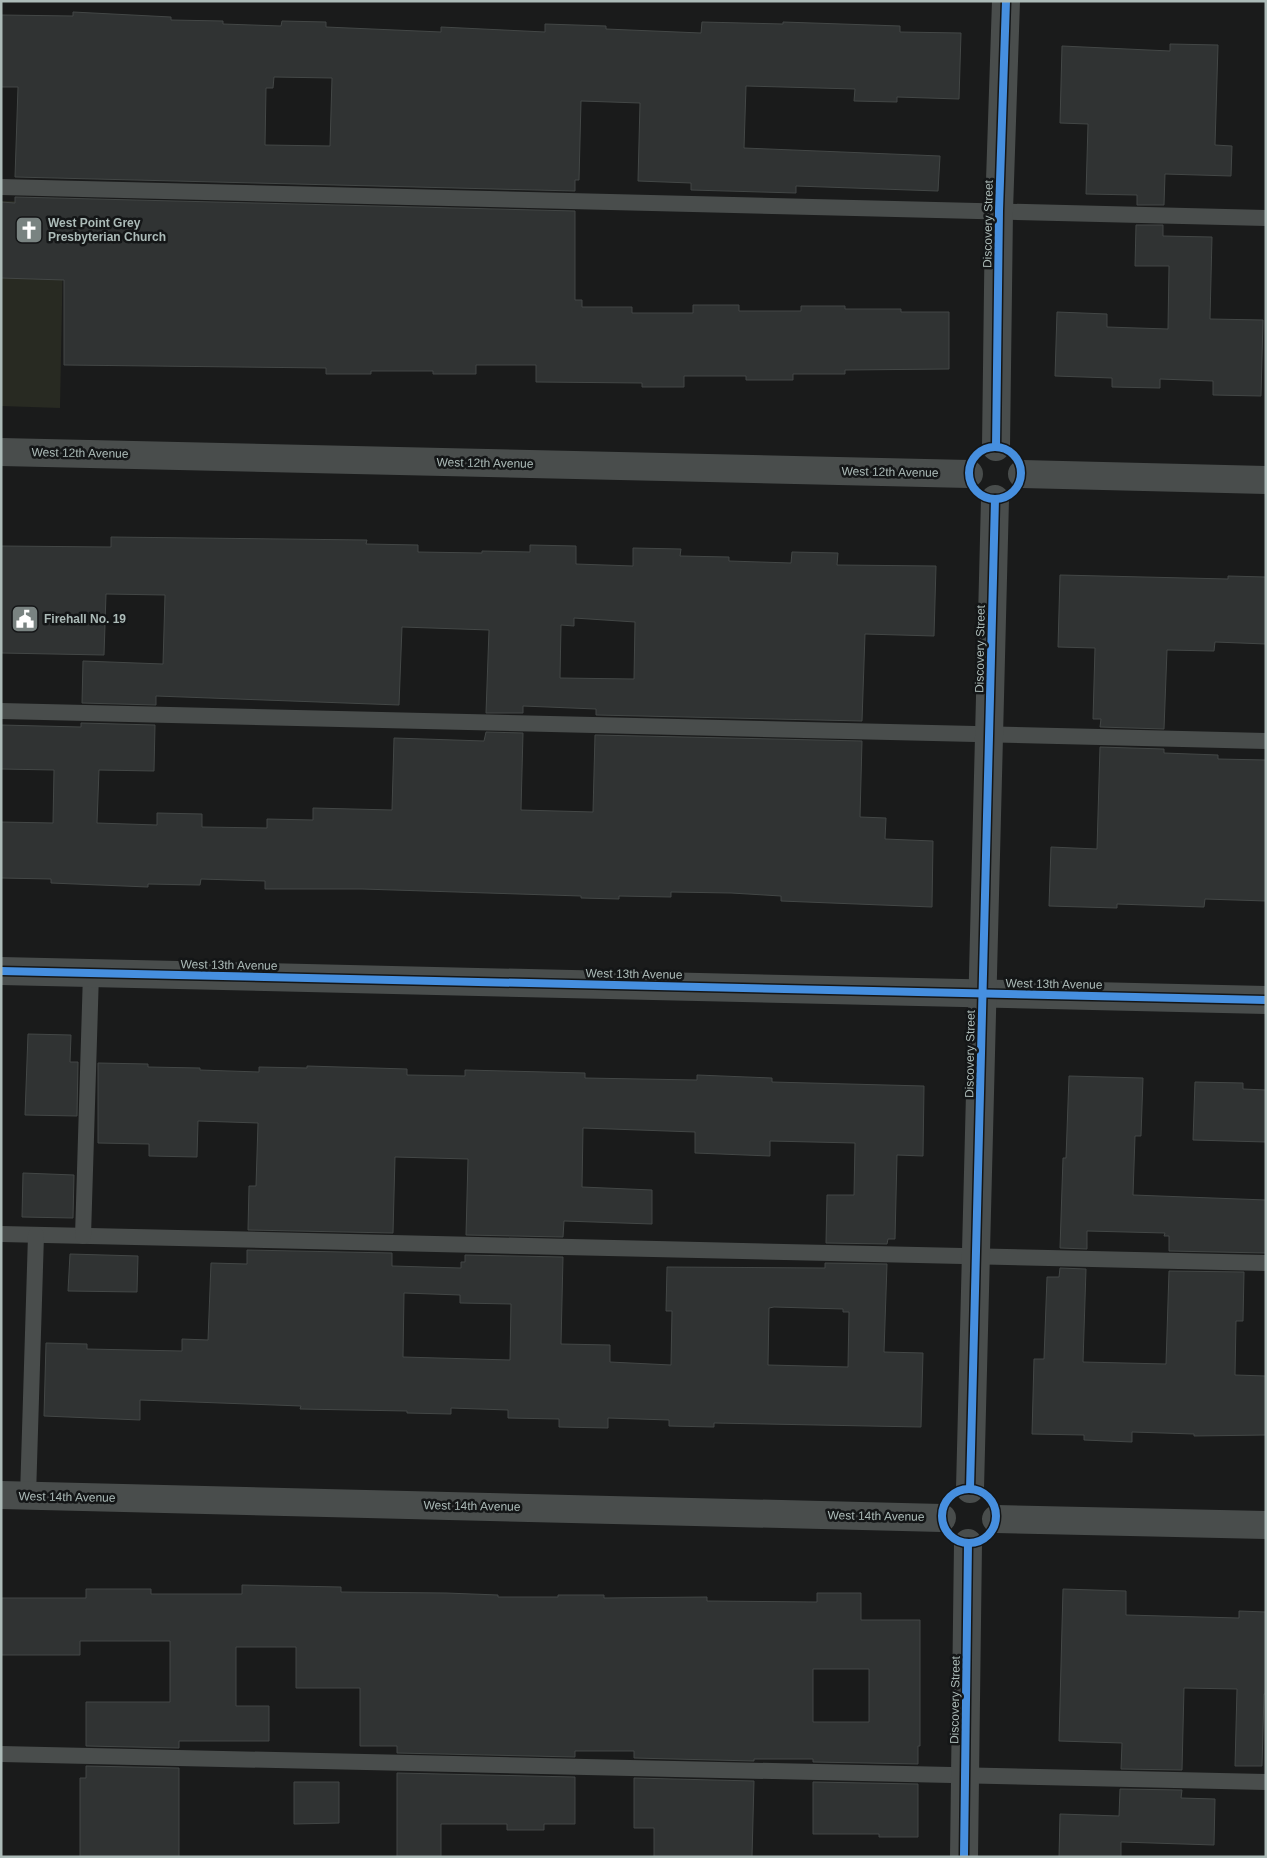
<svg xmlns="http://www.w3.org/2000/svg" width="1267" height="1858" viewBox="0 0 1267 1858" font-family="Helvetica,sans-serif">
  <rect width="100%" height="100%" fill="#1a1b1b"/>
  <!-- green -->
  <path fill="#282a22" d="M 1,201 L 64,202 L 60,408 L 1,406 Z"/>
  <!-- building -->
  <g fill="#303333" stroke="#434746" fill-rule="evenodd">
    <path d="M 73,12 L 171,17 L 171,20 L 223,21 L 223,24 L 281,26 L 282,21 L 326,22 L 326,27 L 441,32 L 441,27 L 545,32 L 545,24 L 606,26 L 606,29 L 701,33 L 702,22 L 783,24 L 783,22 L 900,26 L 900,32 L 961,33 L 959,99 L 897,97 L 897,102 L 854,101 L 855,89 L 746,86 L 744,148 L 940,156 L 938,191 L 796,186 L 796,193 L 691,190 L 691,183 L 638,181 L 640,103 L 581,101 L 579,180 L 575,180 L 575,191 L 15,177 L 18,87 L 1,87 L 1,15 L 73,16 ZM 274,77 L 332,78 L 330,146 L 265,145 L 266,88 L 273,88 Z"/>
    <path d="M 1170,44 L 1218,45 L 1215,145 L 1232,146 L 1231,176 L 1165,174 L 1164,205 L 1137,205 L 1137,195 L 1086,194 L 1088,124 L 1060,123 L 1062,46 L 1170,51 Z"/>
    <path d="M 15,197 L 575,211 L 575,300 L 582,300 L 582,307 L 632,307 L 632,313 L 693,313 L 693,305 L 739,305 L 739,311 L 801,311 L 801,306 L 845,306 L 845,309 L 901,309 L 901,312 L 949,312 L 949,369 L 845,370 L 845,374 L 793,374 L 793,380 L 746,380 L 746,376 L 684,376 L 684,387 L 642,387 L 642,383 L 536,382 L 536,365 L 476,365 L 476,374 L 433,374 L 433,371 L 371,371 L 371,374 L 326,374 L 326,368 L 64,365 L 64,280 L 1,278 L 1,202 L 15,203 Z"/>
    <path d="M 1136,225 L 1163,225 L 1163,236 L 1212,237 L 1210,319 L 1263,320 L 1261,396 L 1213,395 L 1213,381 L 1160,379 L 1160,388 L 1112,387 L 1112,378 L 1055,376 L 1057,312 L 1107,314 L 1107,327 L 1168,329 L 1169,266 L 1135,266 Z"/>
    <path d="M 111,537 L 367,540 L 366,544 L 418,545 L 418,552 L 482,553 L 482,551 L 530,552 L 530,545 L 576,546 L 576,564 L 633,566 L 633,548 L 681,549 L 680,556 L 729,557 L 729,561 L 791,563 L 792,552 L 838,553 L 837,565 L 936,566 L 934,636 L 865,634 L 862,721 L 596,715 L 596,709 L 523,706 L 523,713 L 486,713 L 489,630 L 402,627 L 399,705 L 156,696 L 156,705 L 82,703 L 83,661 L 163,664 L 165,595 L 106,594 L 104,655 L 1,653 L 1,546 L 111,547 ZM 574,618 L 635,622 L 634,679 L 560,678 L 561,625 L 574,626 Z"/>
    <path d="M 1060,575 L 1228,579 L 1228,576 L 1266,577 L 1266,644 L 1215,642 L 1214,651 L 1167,650 L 1164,729 L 1100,727 L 1101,719 L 1093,719 L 1095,648 L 1058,647 Z"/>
    <path d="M 81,723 L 155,725 L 154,771 L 99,770 L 97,823 L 157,825 L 157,813 L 202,814 L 202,827 L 267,828 L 267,819 L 313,820 L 313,808 L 392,810 L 394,738 L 484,741 L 486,732 L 523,733 L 521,810 L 593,812 L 595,735 L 862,741 L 860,817 L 886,818 L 885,839 L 933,841 L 932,907 L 781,901 L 781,896 L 731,893 L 671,892 L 671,897 L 619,896 L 619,899 L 581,898 L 581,896 L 362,889 L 265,889 L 265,881 L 201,879 L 200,885 L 148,884 L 148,887 L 51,883 L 51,879 L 1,878 L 1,822 L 53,823 L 54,770 L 1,769 L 1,725 L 81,727 Z"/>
    <path d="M 1100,747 L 1164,749 L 1164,753 L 1218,755 L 1218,759 L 1266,760 L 1266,901 L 1205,899 L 1204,907 L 1117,904 L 1117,908 L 1049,906 L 1051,847 L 1097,849 Z"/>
    <path d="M 28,1034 L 71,1035 L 70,1062 L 78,1062 L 77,1116 L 25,1115 Z"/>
    <path d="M 98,1063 L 148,1064 L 148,1067 L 200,1068 L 200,1070 L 259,1072 L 259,1067 L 307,1068 L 307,1066 L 407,1069 L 407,1075 L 465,1076 L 465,1070 L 585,1073 L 585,1078 L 697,1080 L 697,1075 L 772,1078 L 772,1082 L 924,1086 L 923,1156 L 897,1155 L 895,1239 L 888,1239 L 887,1244 L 826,1243 L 827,1195 L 854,1195 L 855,1143 L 770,1141 L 770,1156 L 695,1153 L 695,1132 L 583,1128 L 582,1187 L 652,1190 L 652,1224 L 564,1221 L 563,1237 L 466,1235 L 468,1159 L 395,1157 L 393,1233 L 248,1230 L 249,1186 L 256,1186 L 258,1123 L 198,1121 L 197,1157 L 149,1156 L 149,1144 L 98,1143 Z"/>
    <path d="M 1069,1076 L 1143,1078 L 1141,1136 L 1135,1136 L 1133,1195 L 1266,1200 L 1266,1253 L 1169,1251 L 1169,1236 L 1164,1236 L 1165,1233 L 1087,1231 L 1087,1249 L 1060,1248 L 1063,1158 L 1066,1158 Z"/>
    <path d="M 1195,1082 L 1243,1083 L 1243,1089 L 1266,1090 L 1266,1142 L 1193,1140 Z"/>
    <path d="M 23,1173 L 74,1175 L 73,1218 L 22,1217 Z"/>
    <path d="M 247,1250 L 392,1253 L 392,1266 L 461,1268 L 461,1262 L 465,1262 L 465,1255 L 563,1257 L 561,1344 L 610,1345 L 610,1362 L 671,1365 L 672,1311 L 666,1311 L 667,1267 L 825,1268 L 825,1263 L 887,1264 L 884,1352 L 923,1353 L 921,1427 L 714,1423 L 714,1427 L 669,1426 L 669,1420 L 608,1418 L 608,1428 L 559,1427 L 559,1419 L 508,1418 L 508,1410 L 451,1408 L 451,1414 L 407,1413 L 407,1411 L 300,1409 L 301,1406 L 140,1400 L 140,1420 L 44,1416 L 46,1343 L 87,1344 L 87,1349 L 182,1351 L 182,1339 L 208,1340 L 211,1263 L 247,1264 ZM 404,1293 L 460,1295 L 460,1303 L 511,1304 L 510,1360 L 403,1357 ZM 774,1307 L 843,1309 L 843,1312 L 849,1312 L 848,1367 L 768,1365 L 769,1308 Z"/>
    <path d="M 70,1254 L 138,1256 L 137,1292 L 68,1291 Z"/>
    <path d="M 1060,1268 L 1086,1269 L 1083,1362 L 1166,1364 L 1169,1271 L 1244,1272 L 1243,1321 L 1236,1321 L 1235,1375 L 1266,1376 L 1266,1435 L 1194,1436 L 1194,1434 L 1132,1432 L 1132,1442 L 1084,1440 L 1084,1435 L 1032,1434 L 1034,1359 L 1044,1359 L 1047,1277 L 1059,1277 Z"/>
    <path d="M 242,1585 L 341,1587 L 341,1592 L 446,1593 L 498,1595 L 498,1597 L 558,1597 L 558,1595 L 604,1595 L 604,1598 L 707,1597 L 707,1601 L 817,1602 L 817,1593 L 861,1593 L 861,1620 L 920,1620 L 920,1746 L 918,1746 L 918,1764 L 813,1762 L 813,1759 L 754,1759 L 754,1761 L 634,1758 L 634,1751 L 575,1751 L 575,1757 L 397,1753 L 397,1746 L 360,1746 L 360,1688 L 296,1688 L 296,1647 L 236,1647 L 236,1706 L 269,1706 L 269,1741 L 179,1741 L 179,1748 L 86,1746 L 86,1702 L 170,1702 L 170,1641 L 80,1641 L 80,1655 L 1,1655 L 1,1598 L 86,1598 L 86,1589 L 151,1589 L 151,1594 L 242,1594 ZM 813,1669 L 869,1669 L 869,1722 L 813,1722 Z"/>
    <path d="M 1063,1589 L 1126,1591 L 1126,1615 L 1239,1618 L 1239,1611 L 1266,1612 L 1266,1694 L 1264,1694 L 1262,1766 L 1235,1766 L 1237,1689 L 1184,1688 L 1182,1770 L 1121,1769 L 1122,1743 L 1059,1741 Z"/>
    <path d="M 86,1766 L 179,1768 L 179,1857 L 80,1857 L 80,1778 L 86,1778 Z"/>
    <path d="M 397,1773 L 575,1777 L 575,1824 L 544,1824 L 544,1830 L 507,1830 L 507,1824 L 441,1824 L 441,1857 L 397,1857 Z"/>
    <path d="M 634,1778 L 754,1781 L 752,1857 L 654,1857 L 654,1828 L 634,1828 Z"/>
    <path d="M 294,1782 L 339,1782 L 339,1823 L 294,1824 Z"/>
    <path d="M 813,1782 L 918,1784 L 918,1837 L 879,1837 L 879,1834 L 813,1834 Z"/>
    <path d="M 1120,1789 L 1182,1790 L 1181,1798 L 1215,1799 L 1214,1845 L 1121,1842 L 1121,1857 L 1059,1857 L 1060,1814 L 1119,1816 Z"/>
  </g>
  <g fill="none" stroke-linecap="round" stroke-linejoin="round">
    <!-- service -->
    <g stroke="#494d4c" stroke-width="16">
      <path d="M 1,187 L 1266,218"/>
      <path d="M 1,711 L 1266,741"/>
      <path d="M 1,1234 L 1266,1263"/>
      <path d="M 83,1236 L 91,973"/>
      <path d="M 28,1496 L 36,1235"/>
      <path d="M 1,1754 L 1266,1782"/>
    </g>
    <!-- minor -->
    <g stroke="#494d4c" stroke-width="28">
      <path d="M 996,447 L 999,211 L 1006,1"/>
      <path d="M 1,452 L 969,474"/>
      <path d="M 1022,474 L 1266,480"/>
      <path d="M 1,971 L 1266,1000"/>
      <path d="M 970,1489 L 995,499"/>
      <path d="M 1,1495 L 942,1518"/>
      <path d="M 996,1519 L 1266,1525"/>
      <path d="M 964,1857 L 968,1543"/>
    </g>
    <!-- cycleway casing -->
    <g stroke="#141617" stroke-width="11">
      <g id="cycleway">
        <circle cx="995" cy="473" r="26"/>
        <path d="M 996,447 L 999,211 L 1006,1"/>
        <path d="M 1,971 L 1266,1000"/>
        <path d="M 970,1489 L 995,499"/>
        <circle cx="969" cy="1516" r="27"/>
        <path d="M 964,1857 L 968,1543"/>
      </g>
    </g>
    <!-- cycleway -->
    <use href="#cycleway" stroke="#468fdf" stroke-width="8"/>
  </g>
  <!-- icons -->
  <defs>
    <g id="church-square" transform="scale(1.4375)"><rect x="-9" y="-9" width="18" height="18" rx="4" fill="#798381" stroke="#141617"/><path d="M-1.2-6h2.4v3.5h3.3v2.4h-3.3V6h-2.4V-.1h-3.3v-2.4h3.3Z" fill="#fff"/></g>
    <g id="civic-square" transform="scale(1.4375)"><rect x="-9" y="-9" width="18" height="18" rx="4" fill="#798381" stroke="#141617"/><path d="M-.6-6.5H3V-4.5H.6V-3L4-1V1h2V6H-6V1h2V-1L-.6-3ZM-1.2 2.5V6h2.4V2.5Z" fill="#fff"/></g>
  </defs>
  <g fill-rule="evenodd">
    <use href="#church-square" x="29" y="230"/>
    <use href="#civic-square" x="25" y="619"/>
  </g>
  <g text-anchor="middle" stroke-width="5" stroke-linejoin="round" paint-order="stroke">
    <!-- poi labels -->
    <g font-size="12" font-weight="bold" fill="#acbbb8" stroke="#141617" text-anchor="start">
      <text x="48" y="227">West Point Grey<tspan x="48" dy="14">Presbyterian Church</tspan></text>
      <text x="44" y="623">Firehall No. 19</text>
    </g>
    <!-- street labels -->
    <g font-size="12" fill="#acbbb8" stroke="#141617">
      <text transform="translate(988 224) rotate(-89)" y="4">Discovery Street</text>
      <text transform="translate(80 453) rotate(1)" y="4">West 12th Avenue</text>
      <text transform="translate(485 463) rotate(1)" y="4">West 12th Avenue</text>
      <text transform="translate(890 472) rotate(1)" y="4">West 12th Avenue</text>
      <text transform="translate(980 649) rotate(-89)" y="4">Discovery Street</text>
      <text transform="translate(229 965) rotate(1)" y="4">West 13th Avenue</text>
      <text transform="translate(634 974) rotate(1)" y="4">West 13th Avenue</text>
      <text transform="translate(1054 984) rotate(1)" y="4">West 13th Avenue</text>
      <text transform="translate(970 1054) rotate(-89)" y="4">Discovery Street</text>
      <text transform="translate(67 1497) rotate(1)" y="4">West 14th Avenue</text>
      <text transform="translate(472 1506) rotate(1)" y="4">West 14th Avenue</text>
      <text transform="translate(876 1516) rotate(1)" y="4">West 14th Avenue</text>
      <text transform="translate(955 1700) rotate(-89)" y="4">Discovery Street</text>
    </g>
  </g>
  <!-- border -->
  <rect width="1267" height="1858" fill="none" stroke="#acbbb8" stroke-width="5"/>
</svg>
